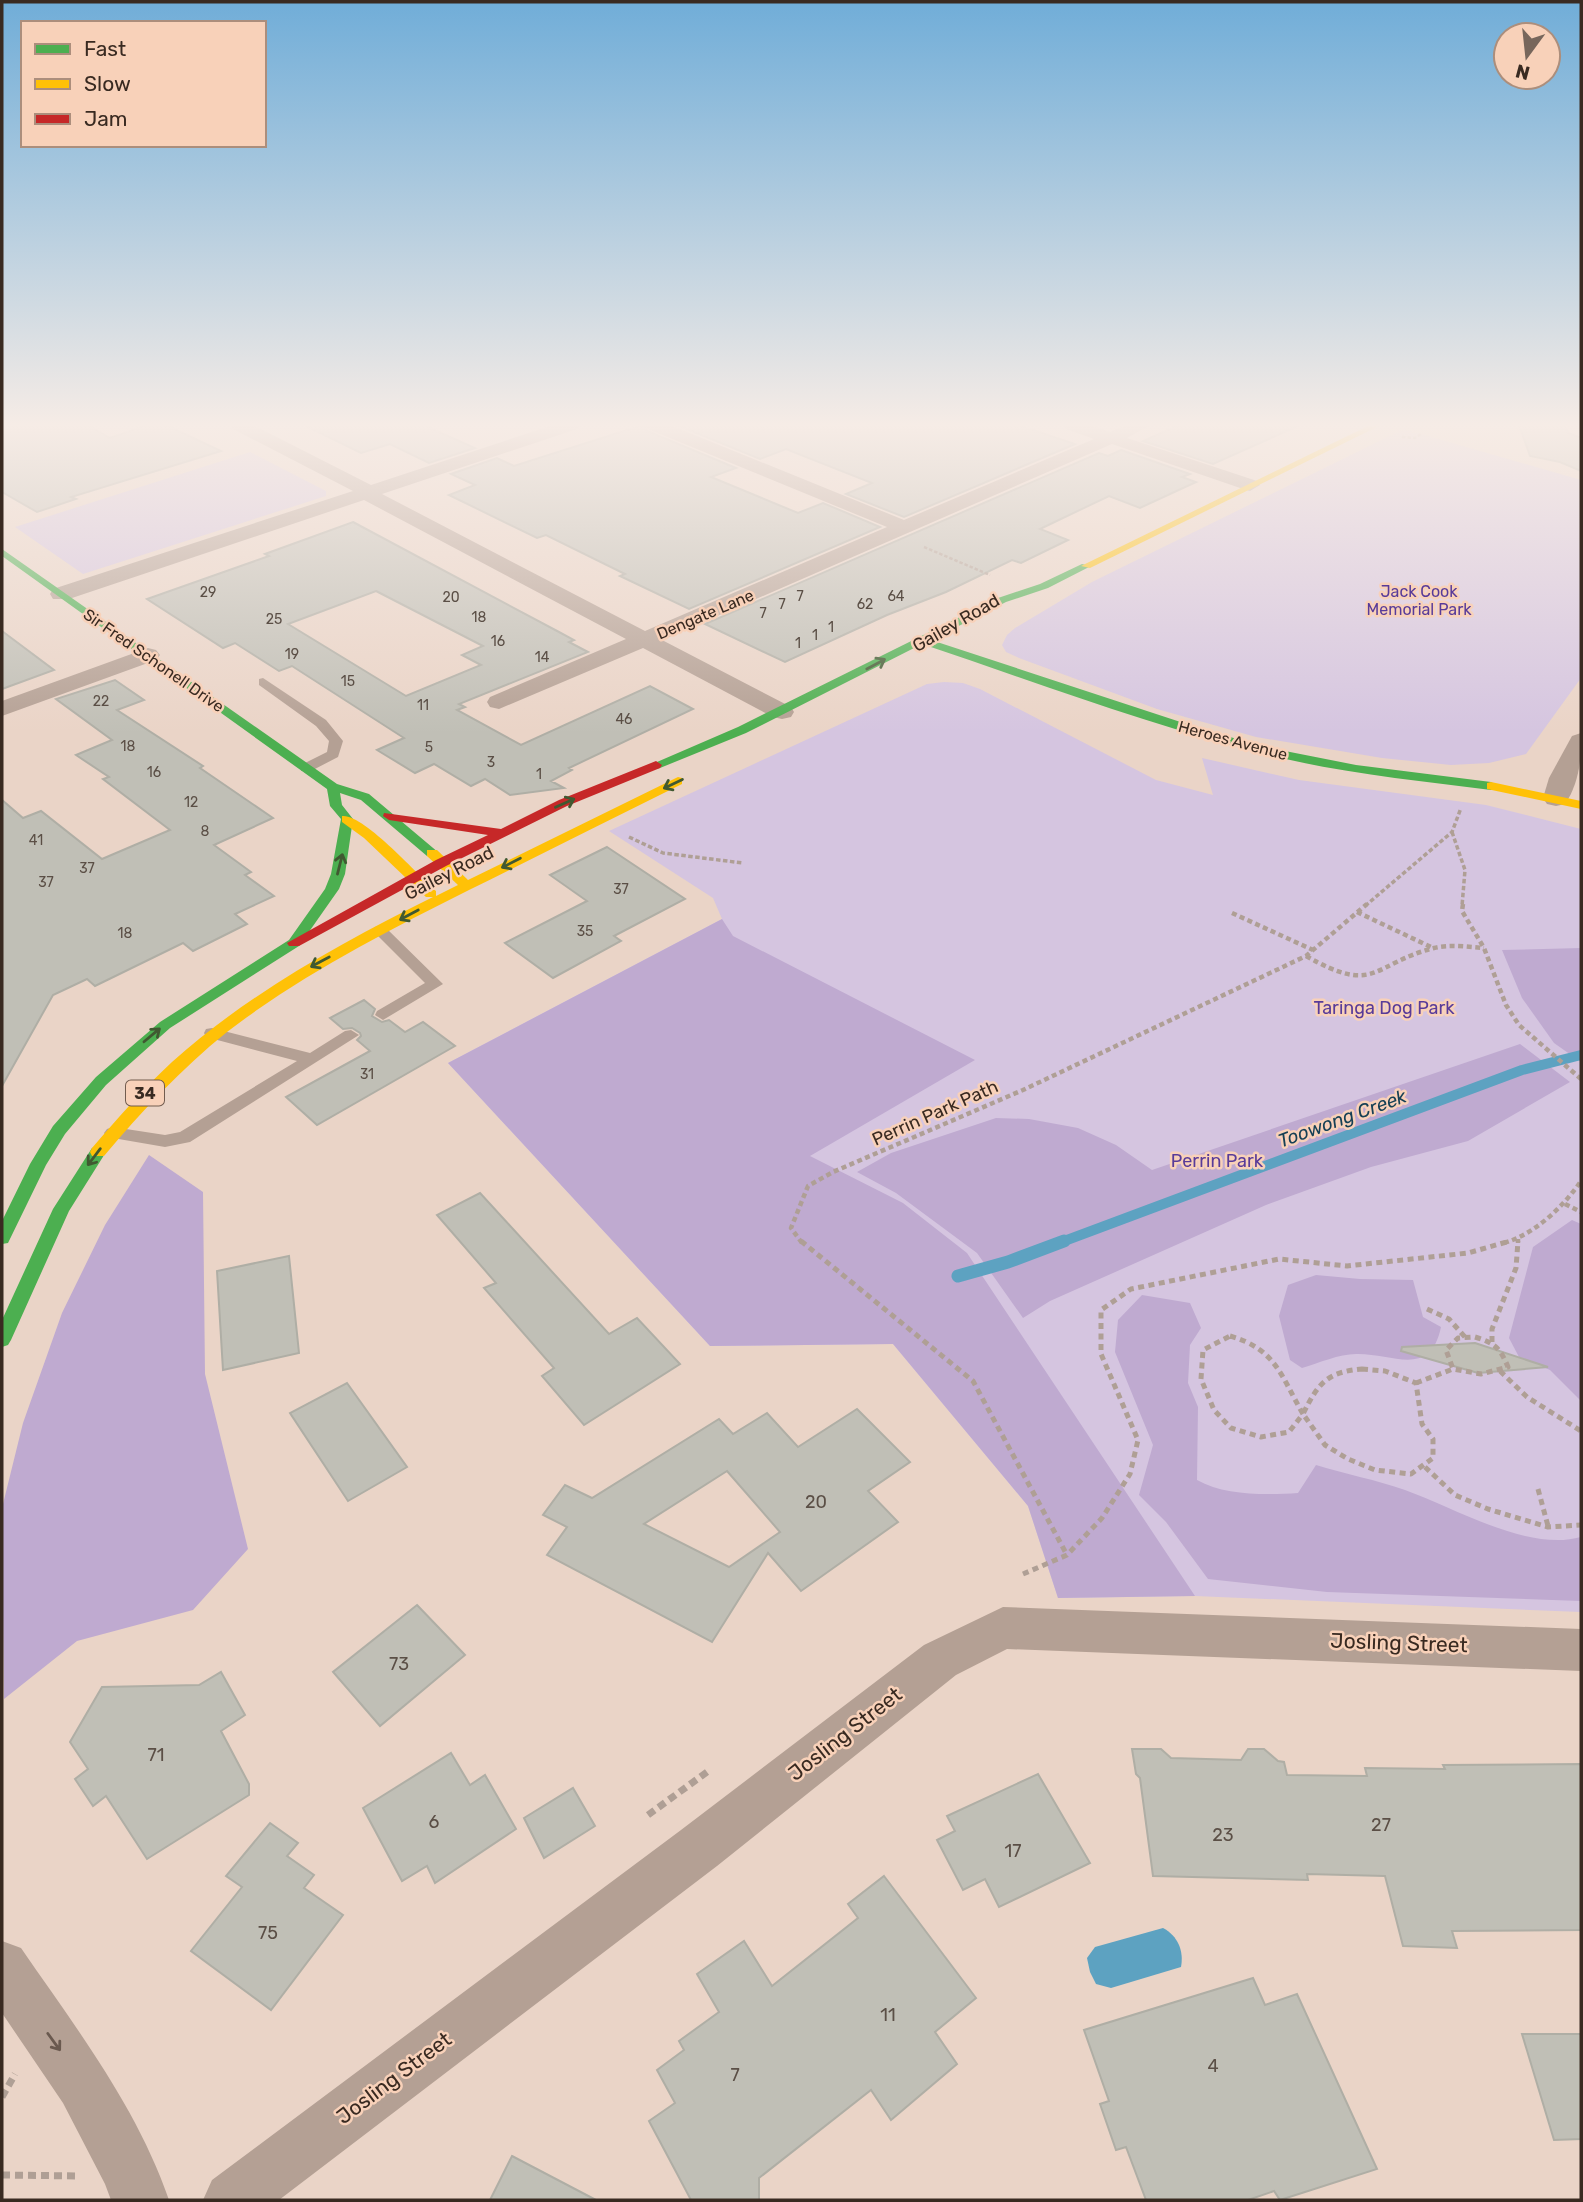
<svg xmlns="http://www.w3.org/2000/svg" width="1583" height="2202" viewBox="0 0 1583 2202" font-family="Rubik,sans-serif">
  <rect width="100%" height="100%" fill="#ead4c7"/>
  <!-- green -->
  <g fill="#d5c5e0">
    <path d="M 1404,429 L 1581,480 L 1581,678 L 1526,754 L 1489,763 L 1451,765 L 1382,758 L 1256,737 L 1157,709 L 1019,658 L 1006,652 L 1002,645 L 1007,635 L 1015,628 L 1092,582 Z"/>
    <path d="M 250,452 L 326,491 L 326,496 L 83,574 L 15,527 Z"/>
    <path d="M 944,682 L 963,683 L 980,689 L 1156,780 L 1213,795 L 1202,758 L 1299,780 L 1486,805 L 1581,829 L 1581,1612 L 1195,1596 L 1058,1598 L 1028,1506 L 893,1344 L 710,1346 L 448,1063 L 722,919 L 713,898 L 609,831 L 927,684 Z"/>
  </g>
  <!-- forest -->
  <g fill="#bfaad0">
    <path d="M 722,919 L 733,936 L 975,1060 L 810,1156 L 903,1203 L 967,1253 L 1195,1596 L 1058,1598 L 1028,1506 L 893,1344 L 710,1346 L 448,1063 Z"/>
    <path d="M 1581,948 L 1581,1062 L 1554,1043 L 1522,998 L 1502,950 Z"/>
    <path d="M 1520,1044 L 1570,1082 L 1468,1141 L 1371,1167 L 1266,1205 L 1050,1301 L 1023,1318 L 977,1253 L 896,1193 L 857,1172 L 891,1153 L 996,1118 L 1029,1119 L 1078,1128 L 1116,1145 L 1152,1170 Z"/>
    <path d="M 149,1155 L 203,1192 L 205,1374 L 248,1549 L 193,1610 L 77,1641 L 4,1699 L 2,1529 L 3,1504 L 23,1423 L 62,1313 L 105,1225 Z"/>
    <path d="M 1572,1220 L 1581,1224 L 1581,1401 L 1550,1370 L 1519,1357 L 1509,1338 L 1533,1247 Z"/>
    <path d="M 1316,1275 L 1360,1279 L 1413,1280 L 1423,1317 L 1441,1327 C 1430,1379 1393,1353 1356,1354 C 1339,1354 1319,1363 1302,1368 L 1290,1360 L 1279,1316 L 1288,1285 Z"/>
    <path d="M 1142,1295 L 1190,1303 L 1201,1328 L 1190,1345 L 1188,1383 L 1198,1407 L 1197,1480 C 1225,1496 1267,1495 1298,1493 L 1316,1465 C 1345,1474 1377,1480 1405,1490 C 1455,1508 1528,1552 1581,1537 L 1581,1601 L 1327,1592 L 1208,1579 L 1166,1522 L 1139,1495 L 1153,1445 L 1115,1352 L 1118,1320 Z"/>
  </g>
  <!-- water -->
  <path fill="#5da2c1" d="M 1163,1928 C 1178,1936 1184,1951 1181,1967 L 1111,1988 L 1096,1984 L 1090,1972 L 1087,1958 L 1095,1947 Z"/>
  <g fill="none" stroke-linecap="round" stroke-linejoin="round">
    <!-- stream-far1 -->
    <path stroke="#5da2c1" stroke-width="10" d="M 1059,1243 L 1522,1070 L 1581,1055"/>
    <!-- stream -->
    <path stroke="#5da2c1" stroke-width="13" d="M 958,1276 L 1008,1262 L 1064,1241"/>
  </g>
  <!-- building -->
  <g fill="#c0bfb6" stroke="#afaea5" stroke-width="2" fill-rule="evenodd">
    <path d="M 2,425 L 87,425 L 110,438 L 147,425 L 166,425 L 221,451 L 71,497 L 76,499 L 37,512 L 2,492 Z"/>
    <path d="M 304,425 L 430,425 L 430,428 L 475,448 L 429,463 L 390,444 L 361,453 Z"/>
    <path d="M 643,425 L 647,431 L 736,468 L 711,477 L 798,513 L 823,503 L 880,527 L 689,609 L 620,576 L 625,574 L 546,535 L 537,538 L 449,495 L 475,485 L 451,474 L 497,458 L 514,466 Z"/>
    <path d="M 677,425 L 1018,425 L 1075,444 L 904,517 L 846,494 L 872,483 L 786,449 L 760,459 Z"/>
    <path d="M 1179,425 L 1300,425 L 1213,464 L 1143,441 Z"/>
    <path d="M 1519,425 L 1564,425 L 1568,433 L 1581,438 L 1581,471 L 1560,462 L 1530,456 Z"/>
    <path d="M 1121,450 L 1190,474 L 1182,477 L 1196,482 L 1140,508 L 1109,496 L 1040,529 L 1068,540 L 1021,563 L 1012,560 L 946,592 L 887,615 L 785,662 L 705,624 L 1099,453 L 1108,456 Z"/>
    <path d="M 353,522 L 559,632 L 574,640 L 569,642 L 588,652 L 459,704 L 465,707 L 457,710 L 521,745 L 650,686 L 693,709 L 569,768 L 572,770 L 551,781 L 564,788 L 510,795 L 485,779 L 471,786 L 434,764 L 415,773 L 377,750 L 404,738 L 292,666 L 279,671 L 235,643 L 223,648 L 147,599 L 269,556 L 265,554 ZM 376,591 L 483,646 L 462,655 L 481,665 L 406,696 L 288,624 Z"/>
    <path d="M 2,631 L 54,670 L 2,689 Z"/>
    <path d="M 115,680 L 144,700 L 117,710 L 203,766 L 200,768 L 273,818 L 214,845 L 251,872 L 245,875 L 274,896 L 235,914 L 247,924 L 193,951 L 183,943 L 95,986 L 87,979 L 53,995 L 2,1086 L 2,800 L 23,818 L 41,811 L 102,859 L 170,830 L 103,779 L 109,777 L 76,755 L 112,740 L 56,699 Z"/>
    <path d="M 607,847 L 685,899 L 614,936 L 621,941 L 553,978 L 505,943 L 587,901 L 550,875 Z"/>
    <path d="M 364,1000 L 375,1009 L 372,1016 L 382,1022 L 389,1020 L 405,1032 L 423,1022 L 455,1046 L 317,1125 L 286,1097 L 370,1051 L 357,1040 L 361,1036 L 360,1033 L 352,1028 L 343,1029 L 330,1018 Z"/>
    <path d="M 480,1193 L 609,1334 L 637,1318 L 680,1364 L 584,1425 L 542,1376 L 554,1368 L 484,1288 L 496,1283 L 437,1215 Z"/>
    <path d="M 289,1256 L 299,1353 L 223,1370 L 217,1271 Z"/>
    <path d="M 1475,1343 L 1548,1367 L 1478,1373 L 1401,1351 L 1402,1347 Z"/>
    <path d="M 347,1383 L 407,1467 L 348,1501 L 290,1413 Z"/>
    <path d="M 857,1409 L 910,1462 L 868,1491 L 898,1522 L 801,1591 L 768,1553 L 712,1642 L 547,1555 L 567,1527 L 543,1515 L 565,1485 L 592,1498 L 719,1419 L 733,1434 L 767,1413 L 798,1447 ZM 727,1471 L 780,1532 L 729,1567 L 644,1524 Z"/>
    <path d="M 417,1605 L 465,1655 L 380,1726 L 333,1672 Z"/>
    <path d="M 221,1672 L 245,1715 L 221,1731 L 249,1784 L 249,1795 L 147,1859 L 106,1796 L 93,1806 L 75,1779 L 88,1769 L 70,1742 L 102,1687 L 199,1685 Z"/>
    <path d="M 1132,1749 L 1161,1749 L 1171,1758 L 1241,1760 L 1248,1749 L 1264,1749 L 1278,1761 L 1284,1762 L 1287,1775 L 1367,1776 L 1365,1768 L 1445,1769 L 1443,1765 L 1581,1764 L 1581,1930 L 1452,1931 L 1457,1948 L 1403,1946 L 1385,1876 L 1307,1874 L 1308,1880 L 1153,1876 L 1140,1778 L 1136,1774 Z"/>
    <path d="M 451,1753 L 470,1785 L 485,1775 L 516,1829 L 435,1883 L 427,1866 L 402,1881 L 363,1808 Z"/>
    <path d="M 1038,1774 L 1090,1863 L 999,1907 L 985,1879 L 963,1890 L 937,1840 L 955,1831 L 947,1816 Z"/>
    <path d="M 573,1788 L 595,1826 L 544,1858 L 524,1818 Z"/>
    <path d="M 270,1823 L 298,1843 L 287,1856 L 314,1875 L 304,1888 L 343,1915 L 271,2010 L 191,1951 L 242,1887 L 226,1876 Z"/>
    <path d="M 884,1876 L 976,1998 L 935,2032 L 957,2064 L 891,2120 L 871,2090 L 759,2178 L 759,2200 L 691,2200 L 649,2121 L 675,2103 L 657,2070 L 684,2050 L 679,2041 L 719,2012 L 697,1974 L 744,1941 L 772,1986 L 858,1918 L 848,1904 Z"/>
    <path d="M 1253,1978 L 1265,2005 L 1297,1994 L 1377,2169 L 1280,2200 L 1274,2191 L 1248,2200 L 1146,2200 L 1126,2147 L 1116,2150 L 1100,2104 L 1109,2101 L 1084,2030 Z"/>
    <path d="M 1522,2034 L 1581,2034 L 1581,2139 L 1554,2140 Z"/>
    <path d="M 512,2156 L 596,2200 L 490,2200 Z"/>
  </g>
  <g fill="none" stroke-linecap="round" stroke-linejoin="round">
    <!-- path-far4 -->
    <g stroke="#af9f95" stroke-width="2.5" stroke-dasharray="3.5 2" stroke-linecap="butt">
      <path d="M 1402,437 L 1415,438 L 1421,434"/>
      <path d="M 924,547 L 990,575"/>
    </g>
    <!-- path-far3 -->
    <g stroke="#af9f95" stroke-width="3.5" stroke-dasharray="4.5 2.5" stroke-linecap="butt">
      <path d="M 1452,832 L 1465,870 L 1462,906"/>
      <path d="M 629,837 L 663,853 L 743,863"/>
      <path d="M 1365,906 L 1452,832 L 1461,808"/>
    </g>
    <!-- path-far2 -->
    <g stroke="#af9f95" stroke-width="4.5" stroke-dasharray="5 3.5" stroke-linecap="butt">
      <path d="M 1463,904 L 1462,911 L 1484,948 L 1506,1005 L 1519,1025 L 1581,1079"/>
      <path d="M 1357,912 L 1433,948"/>
      <path d="M 1232,913 L 1313,950"/>
      <path d="M 1306,956 C 1377,996 1371,964 1434,948 C 1450,944 1468,947 1484,948"/>
      <path d="M 1565,1204 L 1581,1212"/>
      <path d="M 802,1243 L 791,1228 L 808,1186 L 833,1172 L 1023,1090 L 1306,956 L 1367,904"/>
      <path d="M 1504,1243 C 1535,1234 1563,1207 1581,1181"/>
      <path d="M 1518,1243 L 1518,1239"/>
    </g>
    <!-- path-far1 -->
    <g stroke="#af9f95" stroke-width="5" stroke-dasharray="6 4.5" stroke-linecap="butt">
      <path d="M 801,1241 L 973,1381 L 1067,1555"/>
      <path d="M 1427,1309 L 1449,1319 L 1465,1337"/>
      <path d="M 1230,1336 C 1276,1349 1281,1376 1303,1414 L 1289,1432 L 1261,1437 L 1231,1428 L 1214,1410 L 1201,1379 L 1203,1350 Z"/>
      <path d="M 1475,1337 C 1495,1343 1500,1348 1508,1367 L 1481,1374 L 1453,1369 L 1446,1350 L 1458,1338 Z"/>
      <path d="M 1492,1342 L 1492,1329 L 1516,1268 L 1518,1241"/>
      <path d="M 1362,1369 L 1385,1371 L 1416,1383 L 1422,1424 L 1433,1439 L 1433,1458 L 1411,1474 L 1375,1470 L 1348,1459 L 1325,1445 L 1303,1414 C 1318,1384 1326,1372 1362,1369 Z"/>
      <path d="M 1500,1371 L 1527,1397 L 1581,1431"/>
      <path d="M 1416,1383 L 1453,1369"/>
      <path d="M 1425,1467 L 1455,1495 L 1488,1509 L 1548,1527 L 1581,1525"/>
      <path d="M 1538,1489 L 1548,1526"/>
      <path d="M 1023,1574 L 1067,1555 L 1102,1518 L 1130,1474 L 1138,1440 L 1101,1354 L 1101,1310 L 1131,1289 L 1279,1259 L 1347,1266 L 1468,1253 L 1510,1241"/>
    </g>
    <!-- path -->
    <g stroke="#af9f95" stroke-width="7" stroke-dasharray="8 5" stroke-linecap="butt">
      <path d="M 648,1815 L 707,1772"/>
      <path d="M 2,2097 L 15,2074"/>
      <path d="M 2,2175 L 79,2176"/>
    </g>
    <!-- lane -->
    <g fill="#b4a094" fill-rule="evenodd">
      <path d="M 263,678 L 326,720 L 343,741 L 338,757 L 311,771 L 301,771 L 301,765 L 327,752 L 329,741 L 316,726 L 259,685 L 259,679 Z"/>
      <path d="M 380,925 L 385,927 L 443,984 L 383,1020 L 375,1015 L 377,1011 L 425,983 L 372,930 L 375,927 Z"/>
      <path d="M 212,1028 L 310,1053 L 345,1031 L 351,1030 L 359,1035 L 190,1142 L 165,1147 L 107,1137 L 104,1133 L 107,1129 L 113,1127 L 165,1135 L 180,1132 L 297,1061 L 206,1037 L 204,1033 L 206,1029 Z"/>
    </g>
    <!-- street -->
    <g fill="#b4a094" fill-rule="evenodd">
      <path d="M 230,425 L 253,425 L 371,485 L 553,425 L 580,425 L 577,429 L 382,494 L 645,631 L 887,527 L 648,429 L 645,425 L 670,425 L 904,520 L 1094,439 L 1066,429 L 1063,425 L 1090,425 L 1110,432 L 1126,425 L 1150,425 L 1127,438 L 1257,481 L 1260,485 L 1250,491 L 1243,489 L 1112,444 L 662,640 L 791,707 L 794,712 L 791,717 L 782,719 L 773,717 L 643,648 L 499,709 L 490,707 L 487,702 L 490,697 L 626,639 L 364,500 L 69,599 L 53,599 L 50,594 L 53,589 L 353,491 L 233,429 Z"/>
      <path d="M 148,648 L 156,650 L 160,655 L 156,660 L 2,716 L 2,701 Z"/>
      <path d="M 1581,733 C 1582,757 1579,784 1565,804 L 1556,806 L 1547,804 L 1543,798 L 1549,778 L 1572,736 Z"/>
      <path d="M 1003,1607 L 1581,1629 L 1581,1671 L 1007,1649 L 956,1675 L 717,1866 L 279,2200 L 203,2200 L 212,2180 L 681,1830 L 924,1645 Z"/>
      <path d="M 2,1941 L 21,1948 C 76,2028 137,2107 169,2200 L 111,2200 L 105,2184 L 63,2103 L 2,2013 Z"/>
    </g>
    <!-- fast -->
    <g fill="#4caf50" fill-rule="evenodd">
      <path d="M 2,549 L 337,784 L 369,794 L 439,853 L 432,857 L 427,856 L 361,800 L 340,793 L 342,805 L 353,819 L 345,874 L 339,889 L 299,946 L 170,1028 L 106,1085 L 65,1134 L 46,1165 L 8,1243 L 2,1244 L 2,1221 L 30,1164 L 53,1126 L 96,1077 L 160,1022 L 289,940 L 325,889 L 331,874 L 341,819 L 330,806 L 327,789 L 2,556 Z"/>
      <path d="M 1082,564 L 1091,566 L 1048,588 L 1006,602 L 931,640 L 1214,733 L 1285,751 L 1356,765 L 1491,782 L 1497,786 L 1491,790 C 1421,781 1350,774 1281,758 C 1159,729 1041,684 922,644 L 746,733 L 660,768 L 656,769 L 650,765 L 738,727 L 998,598 L 1040,584 Z"/>
      <path d="M 98,1146 L 106,1152 L 69,1211 L 11,1340 L 8,1345 L 2,1347 L 2,1320 L 53,1209 L 92,1148 Z"/>
    </g>
    <!-- slow -->
    <g fill="#ffc107" fill-rule="evenodd">
      <path d="M 1370,425 L 1381,425 L 1090,568 L 1081,566 Z"/>
      <path d="M 678,777 L 682,778 L 682,784 C 611,819 540,855 469,890 C 385,932 301,975 227,1032 C 181,1069 142,1111 104,1156 L 92,1156 L 90,1152 L 92,1148 C 118,1118 143,1089 172,1062 C 249,993 341,943 433,897 L 426,897 L 364,838 L 342,822 L 342,816 C 363,813 419,876 436,891 L 436,896 L 458,885 L 427,856 L 427,850 L 437,850 L 468,880 Z"/>
      <path d="M 1491,782 L 1581,801 L 1581,809 L 1487,789 L 1487,783 Z"/>
    </g>
    <!-- jam -->
    <path fill="#c62828" fill-rule="evenodd" d="M 656,761 L 662,765 L 660,768 L 567,806 L 446,866 L 299,946 L 289,946 L 287,943 L 436,860 L 488,835 L 389,820 L 383,816 L 384,813 L 501,829 L 559,800 Z"/>
  </g>
  <!-- one-way arrows -->
  <defs><path id="oneway-shaft" d="M-6 0H5M1.5-3L5.5 0L1.5 3" fill="none" stroke-width="1.6" stroke-linecap="round" stroke-linejoin="round" transform="scale(1.75)"/></defs>
  <g stroke="#405931">
    <use href="#oneway-shaft" transform="translate(876 664) rotate(-28)"/>
    <use href="#oneway-shaft" transform="translate(673 784) rotate(154)"/>
    <use href="#oneway-shaft" transform="translate(565 803) rotate(-24)"/>
    <use href="#oneway-shaft" transform="translate(511 863) rotate(153)"/>
    <use href="#oneway-shaft" transform="translate(340 864) rotate(-76)"/>
    <use href="#oneway-shaft" transform="translate(409 915) rotate(152)"/>
    <use href="#oneway-shaft" transform="translate(320 962) rotate(152)"/>
    <use href="#oneway-shaft" transform="translate(152 1035) rotate(-40)"/>
    <use href="#oneway-shaft" transform="translate(94 1157) rotate(127)"/>
  </g>
  <use stroke="#6a594f" href="#oneway-shaft" transform="translate(54 2042) rotate(54)"/>
  <!-- sky -->
  <linearGradient id="sky" x2="0" y2="1"><stop stop-color="#70add8"/><stop offset="0.58" stop-color="#f6ece6"/><stop offset="1" stop-color="#f6ece6" stop-opacity="0"/></linearGradient>
  <rect width="1583" height="733" fill="url(#sky)"/>
  <g text-anchor="middle" stroke-width="5" stroke-linejoin="round" paint-order="stroke">
    <!-- number labels -->
    <g font-size="14" fill="#5b4f46">
      <text x="208" y="597">29</text>
      <text x="800" y="601">7</text>
      <text x="896" y="601">64</text>
      <text x="451" y="602">20</text>
      <text x="782" y="609">7</text>
      <text x="865" y="609">62</text>
      <text x="763" y="618">7</text>
      <text x="479" y="622">18</text>
      <text x="274" y="624">25</text>
      <text x="831" y="632">1</text>
      <text x="815" y="640">1</text>
      <text x="498" y="646">16</text>
      <text x="798" y="648">1</text>
      <text x="292" y="659">19</text>
      <text x="542" y="662">14</text>
      <text x="348" y="686">15</text>
      <text x="101" y="706">22</text>
      <text x="423" y="710">11</text>
      <text x="624" y="724">46</text>
      <text x="128" y="751">18</text>
      <text x="429" y="752">5</text>
      <text x="491" y="767">3</text>
      <text x="154" y="777">16</text>
      <text x="539" y="779">1</text>
      <text x="191" y="807">12</text>
      <text x="205" y="836">8</text>
      <text x="36" y="845">41</text>
      <text x="87" y="873">37</text>
      <text x="46" y="887">37</text>
      <text x="621" y="894">37</text>
      <text x="585" y="936">35</text>
      <text x="125" y="938">18</text>
      <text x="367" y="1079">31</text>
    </g>
    <!-- far-park labels -->
    <g font-size="16" fill="#583b99" stroke="#f8d1b9">
      <text x="1419" y="597">Jack Cook<tspan x="1419" dy="18">Memorial Park</tspan></text>
    </g>
    <!-- far-street labels -->
    <g font-size="16" fill="#392a21" stroke="#f8d1b9">
      <text transform="translate(705 614) rotate(-23)" y="6">Dengate Lane</text>
      <text transform="translate(154 660) rotate(35)" y="6">Sir Fred Schonell Drive</text>
      <text transform="translate(1233 740) rotate(15)" y="6">Heroes Avenue</text>
    </g>
    <!-- shield labels -->
    <rect fill="#f8d1b9" stroke="#725c4f" stroke-width="2" x="126" y="1080.5" width="38" height="25" rx="5"/>
    <g font-size="16" font-weight="bold" fill="#392a21">
      <text x="145" y="1099">34</text>
    </g>
    <!-- street labels -->
    <g font-size="18" fill="#392a21" stroke="#f8d1b9">
      <text transform="translate(956 623) rotate(-30)" y="6">Gailey Road</text>
      <text transform="translate(449 873) rotate(-27)" y="6">Gailey Road</text>
      <text transform="translate(935 1113) rotate(-24)" y="6">Perrin Park Path</text>
    </g>
    <!-- park labels -->
    <g font-size="18" fill="#583b99" stroke="#f8d1b9">
      <text x="1384" y="1014">Taringa Dog Park</text>
      <text x="1217" y="1167">Perrin Park</text>
    </g>
    <!-- near-number labels -->
    <g font-size="18" fill="#5b4f46">
      <text x="816" y="1508">20</text>
      <text x="399" y="1670">73</text>
      <text x="156" y="1761">71</text>
      <text x="434" y="1828">6</text>
      <text x="1381" y="1831">27</text>
      <text x="1223" y="1841">23</text>
      <text x="1013" y="1857">17</text>
      <text x="268" y="1939">75</text>
      <text x="888" y="2021">11</text>
      <text x="1213" y="2072">4</text>
      <text x="735" y="2081">7</text>
    </g>
    <!-- water labels -->
    <g font-size="19" font-style="italic" fill="#164055" stroke="#f8d1b9">
      <text transform="translate(1342 1118) rotate(-20)" y="7">Toowong Creek</text>
    </g>
    <!-- near-street labels -->
    <g font-size="21" fill="#392a21" stroke="#f8d1b9">
      <text transform="translate(1399 1643) rotate(2)" y="7">Josling Street</text>
      <text transform="translate(845 1734) rotate(-38)" y="7">Josling Street</text>
      <text transform="translate(394 2078) rotate(-37)" y="7">Josling Street</text>
    </g>
  </g>
  <!-- border -->
  <rect width="1583" height="2202" fill="none" stroke="#392a21" stroke-width="7"/>
  <!-- legend -->
  <rect x="21" y="21" width="245" height="126" fill="#f8d1b9" stroke="#ac8e7c" stroke-width="2"/>
  <rect x="35" y="44" width="35" height="10" fill="#4caf50" stroke="#ac8e7c" stroke-width="2"/>
  <text x="84" y="56" font-size="21" fill="#392a21">Fast</text>
  <rect x="35" y="79" width="35" height="10" fill="#ffc107" stroke="#ac8e7c" stroke-width="2"/>
  <text x="84" y="91" font-size="21" fill="#392a21">Slow</text>
  <rect x="35" y="114" width="35" height="10" fill="#c62828" stroke="#ac8e7c" stroke-width="2"/>
  <text x="84" y="126" font-size="21" fill="#392a21">Jam</text>
  <!-- north arrow -->
  <g transform="translate(1527 56) rotate(195)"><circle r="33" fill="#f8d1b9" stroke="#ac8e7c" stroke-width="2"/>
  <path d="M0-5L12 26L0 18L-12 26Z" fill="#77665b"/>
  <text y="-10" font-size="19" font-weight="bold" text-anchor="middle" fill="#392a21">N</text>
  </g>
</svg>
